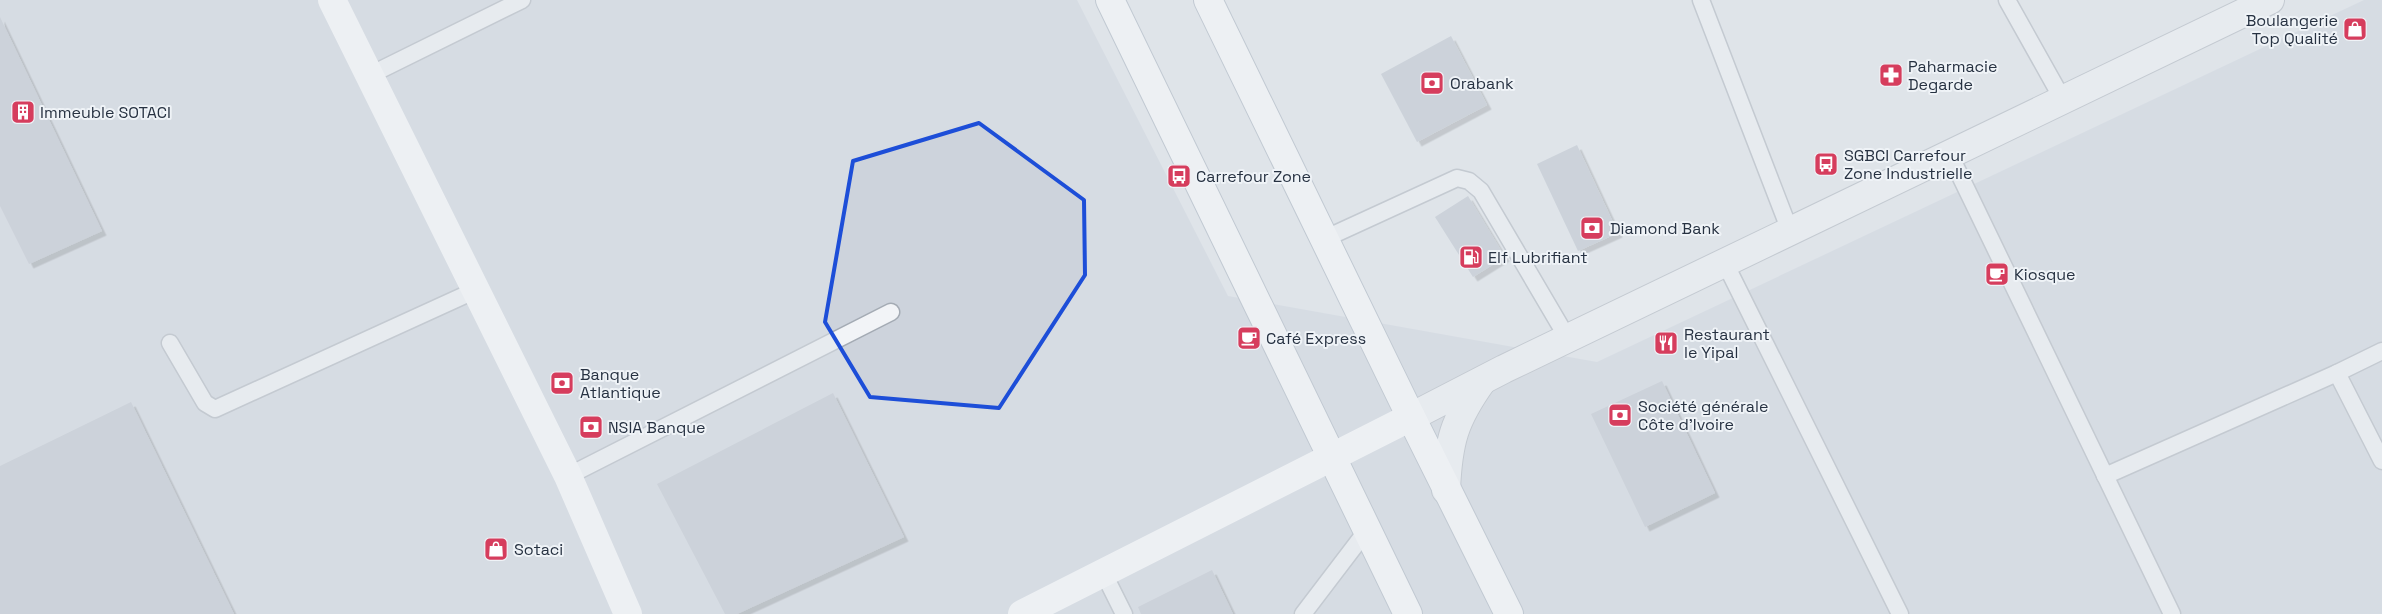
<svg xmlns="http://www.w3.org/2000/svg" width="2382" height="614" viewBox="0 0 2382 614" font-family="'Space Grotesk',sans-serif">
  <defs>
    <filter id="shadow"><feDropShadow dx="4.5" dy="4.5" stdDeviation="0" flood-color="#0004"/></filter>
  </defs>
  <rect width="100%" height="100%" fill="#dfe4e9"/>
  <!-- built -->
  <path fill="#cdd3dc" d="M 0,0 L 1077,0 L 1228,296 L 1597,362 L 2364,0 L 2382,0 L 2382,614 L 0,614 Z"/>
  <!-- building -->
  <g fill="#b6bdc7" filter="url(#shadow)">
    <path d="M 0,17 L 102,231 L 29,264 L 0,206 Z"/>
    <path d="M 1451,36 L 1487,105 L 1417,142 L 1381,74 Z"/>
    <path d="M 1577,145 L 1618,233 L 1578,251 L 1537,164 Z"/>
    <path d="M 1468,196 L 1505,257 L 1473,277 L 1435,217 Z"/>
    <path d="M 1662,381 L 1715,493 L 1645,527 L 1591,414 Z"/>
    <path d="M 833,393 L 904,537 L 737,614 L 725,614 L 657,484 Z"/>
    <path d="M 131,402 L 234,614 L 0,614 L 0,466 Z"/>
    <path d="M 1212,570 L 1233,614 L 1141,614 L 1138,607 Z"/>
  </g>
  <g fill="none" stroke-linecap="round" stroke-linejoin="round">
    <!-- lane casing -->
    <g stroke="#a4abb4" stroke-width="19">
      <g id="lane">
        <path d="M 1701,0 L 1790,231"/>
        <path d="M 2007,0 L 2063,100"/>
        <path d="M 370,75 L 522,0"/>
        <path d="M 1950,155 L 2172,614"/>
        <path d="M 1324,239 L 1457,178 L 1469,181 L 1481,191 L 1568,339"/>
        <path d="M 1725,263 L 1900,614"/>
        <path d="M 170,343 L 205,403 L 215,409 L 476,290"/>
        <path d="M 2337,373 L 2382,351"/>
        <path d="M 568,476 L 891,312"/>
        <path d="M 2105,476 L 2337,373 L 2382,461"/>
        <path d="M 1103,572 L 1124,614"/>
        <path d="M 1303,614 L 1367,530"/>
      </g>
    </g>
    <!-- street casing -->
    <g stroke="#a4abb4" stroke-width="30">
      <g id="street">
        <path d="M 1411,417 L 1504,369 L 2270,0"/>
        <path d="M 1446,490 C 1448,442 1454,420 1482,381"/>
      </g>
    </g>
    <!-- primary casing -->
    <g stroke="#9ea9b6" stroke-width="30">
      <g id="primary">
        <path d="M 1110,0 L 1408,614"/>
        <path d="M 1208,0 L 1411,417 L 1509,614"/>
      </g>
    </g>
    <!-- lane -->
    <use href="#lane" stroke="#f2f4f7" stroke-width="16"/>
    <!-- street -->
    <use href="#street" stroke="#f2f4f7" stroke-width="28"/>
    <!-- secondary -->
    <g stroke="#fff" stroke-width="28">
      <path d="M 332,0 L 568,476 L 628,614"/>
      <path d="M 1022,614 L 1411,417"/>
    </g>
    <!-- primary -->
    <use href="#primary" stroke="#fff" stroke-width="28"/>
  </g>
  <!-- marked area -->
  <path d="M0 0H2382V614H0ZM 979,123 L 1084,200 L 1085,275 L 999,408 L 870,397 L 825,322 L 853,161 Z" fill="#dfe4e9" fill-opacity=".55" fill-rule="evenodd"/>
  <path fill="none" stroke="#1d4ed8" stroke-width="4" stroke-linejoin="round" d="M 979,123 L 1084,200 L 1085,275 L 999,408 L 870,397 L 825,322 L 853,161 Z"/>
  <!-- icons -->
  <defs>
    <g id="shop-square" transform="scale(1.25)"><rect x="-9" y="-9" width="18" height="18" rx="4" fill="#d63d5d" stroke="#eff3f7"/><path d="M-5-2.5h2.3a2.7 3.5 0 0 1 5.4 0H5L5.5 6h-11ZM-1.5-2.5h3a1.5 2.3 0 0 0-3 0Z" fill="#fff"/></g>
    <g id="pharmacy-square" transform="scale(1.25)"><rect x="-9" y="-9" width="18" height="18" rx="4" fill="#d63d5d" stroke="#eff3f7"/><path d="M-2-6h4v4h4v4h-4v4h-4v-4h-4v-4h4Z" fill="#fff"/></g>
    <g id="bank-square" transform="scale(1.25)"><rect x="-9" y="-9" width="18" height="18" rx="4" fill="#d63d5d" stroke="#eff3f7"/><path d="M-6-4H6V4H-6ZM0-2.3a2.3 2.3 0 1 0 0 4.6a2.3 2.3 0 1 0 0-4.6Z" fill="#fff"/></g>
    <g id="building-square" transform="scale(1.25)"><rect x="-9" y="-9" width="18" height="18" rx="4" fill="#d63d5d" stroke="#eff3f7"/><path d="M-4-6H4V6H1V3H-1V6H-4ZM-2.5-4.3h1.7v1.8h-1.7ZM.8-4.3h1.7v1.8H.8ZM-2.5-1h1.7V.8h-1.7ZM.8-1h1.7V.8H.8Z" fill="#fff"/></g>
    <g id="bus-square" transform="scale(1.25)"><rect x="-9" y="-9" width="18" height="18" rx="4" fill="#d63d5d" stroke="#eff3f7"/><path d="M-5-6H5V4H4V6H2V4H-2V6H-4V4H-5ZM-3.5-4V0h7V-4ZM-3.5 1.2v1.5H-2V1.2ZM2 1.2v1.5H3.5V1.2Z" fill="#fff"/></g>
    <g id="fuel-square" transform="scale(1.25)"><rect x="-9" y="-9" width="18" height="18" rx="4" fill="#d63d5d" stroke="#eff3f7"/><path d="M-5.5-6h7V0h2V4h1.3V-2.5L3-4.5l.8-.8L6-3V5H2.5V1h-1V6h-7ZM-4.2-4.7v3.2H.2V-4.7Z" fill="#fff"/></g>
    <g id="cafe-square" transform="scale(1.25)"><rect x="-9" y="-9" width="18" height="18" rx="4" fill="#d63d5d" stroke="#eff3f7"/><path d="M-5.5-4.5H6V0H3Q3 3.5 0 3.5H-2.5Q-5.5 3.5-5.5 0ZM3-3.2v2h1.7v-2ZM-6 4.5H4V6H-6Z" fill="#fff"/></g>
    <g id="restaurant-square" transform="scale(1.25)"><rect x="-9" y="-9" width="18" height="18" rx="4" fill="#d63d5d" stroke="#eff3f7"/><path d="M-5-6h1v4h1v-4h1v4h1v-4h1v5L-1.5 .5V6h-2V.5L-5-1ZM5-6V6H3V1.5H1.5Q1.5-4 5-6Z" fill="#fff"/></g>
  </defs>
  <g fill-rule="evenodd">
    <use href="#shop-square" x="2355" y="29"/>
    <use href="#pharmacy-square" x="1891" y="75"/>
    <use href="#bank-square" x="1432" y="83"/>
    <use href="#building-square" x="23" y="112"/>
    <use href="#bus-square" x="1826" y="164"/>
    <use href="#bus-square" x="1179" y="176"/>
    <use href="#bank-square" x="1592" y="228"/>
    <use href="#fuel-square" x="1471" y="257"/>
    <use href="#cafe-square" x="1997" y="274"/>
    <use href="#cafe-square" x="1249" y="338"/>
    <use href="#restaurant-square" x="1666" y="343"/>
    <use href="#bank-square" x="562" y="383"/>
    <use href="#bank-square" x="1620" y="415"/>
    <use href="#bank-square" x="591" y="427"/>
    <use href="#shop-square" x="496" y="549"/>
  </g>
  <g text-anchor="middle" stroke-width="4" stroke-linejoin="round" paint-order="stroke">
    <!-- poi labels -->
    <g font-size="16" fill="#273242" stroke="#eff3f7" text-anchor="start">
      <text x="2338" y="26" text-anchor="end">Boulangerie<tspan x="2338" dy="18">Top Qualité</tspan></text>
      <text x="1908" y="72">Paharmacie<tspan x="1908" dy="18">Degarde</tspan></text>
      <text x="1450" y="89">Orabank</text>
      <text x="40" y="118">Immeuble SOTACI</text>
      <text x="1844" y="161">SGBCI Carrefour<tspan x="1844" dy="18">Zone Industrielle</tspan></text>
      <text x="1196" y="182">Carrefour Zone</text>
      <text x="1610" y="234">Diamond Bank</text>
      <text x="1488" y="263">Elf Lubrifiant</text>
      <text x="2014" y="280">Kiosque</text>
      <text x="1684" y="340">Restaurant<tspan x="1684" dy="18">le Yipal</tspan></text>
      <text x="1266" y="344">Café Express</text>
      <text x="580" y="380">Banque<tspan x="580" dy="18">Atlantique</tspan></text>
      <text x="1638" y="412">Société générale<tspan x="1638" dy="18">Côte d’Ivoire</tspan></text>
      <text x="608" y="433">NSIA Banque</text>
      <text x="514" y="555">Sotaci</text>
    </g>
  </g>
</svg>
